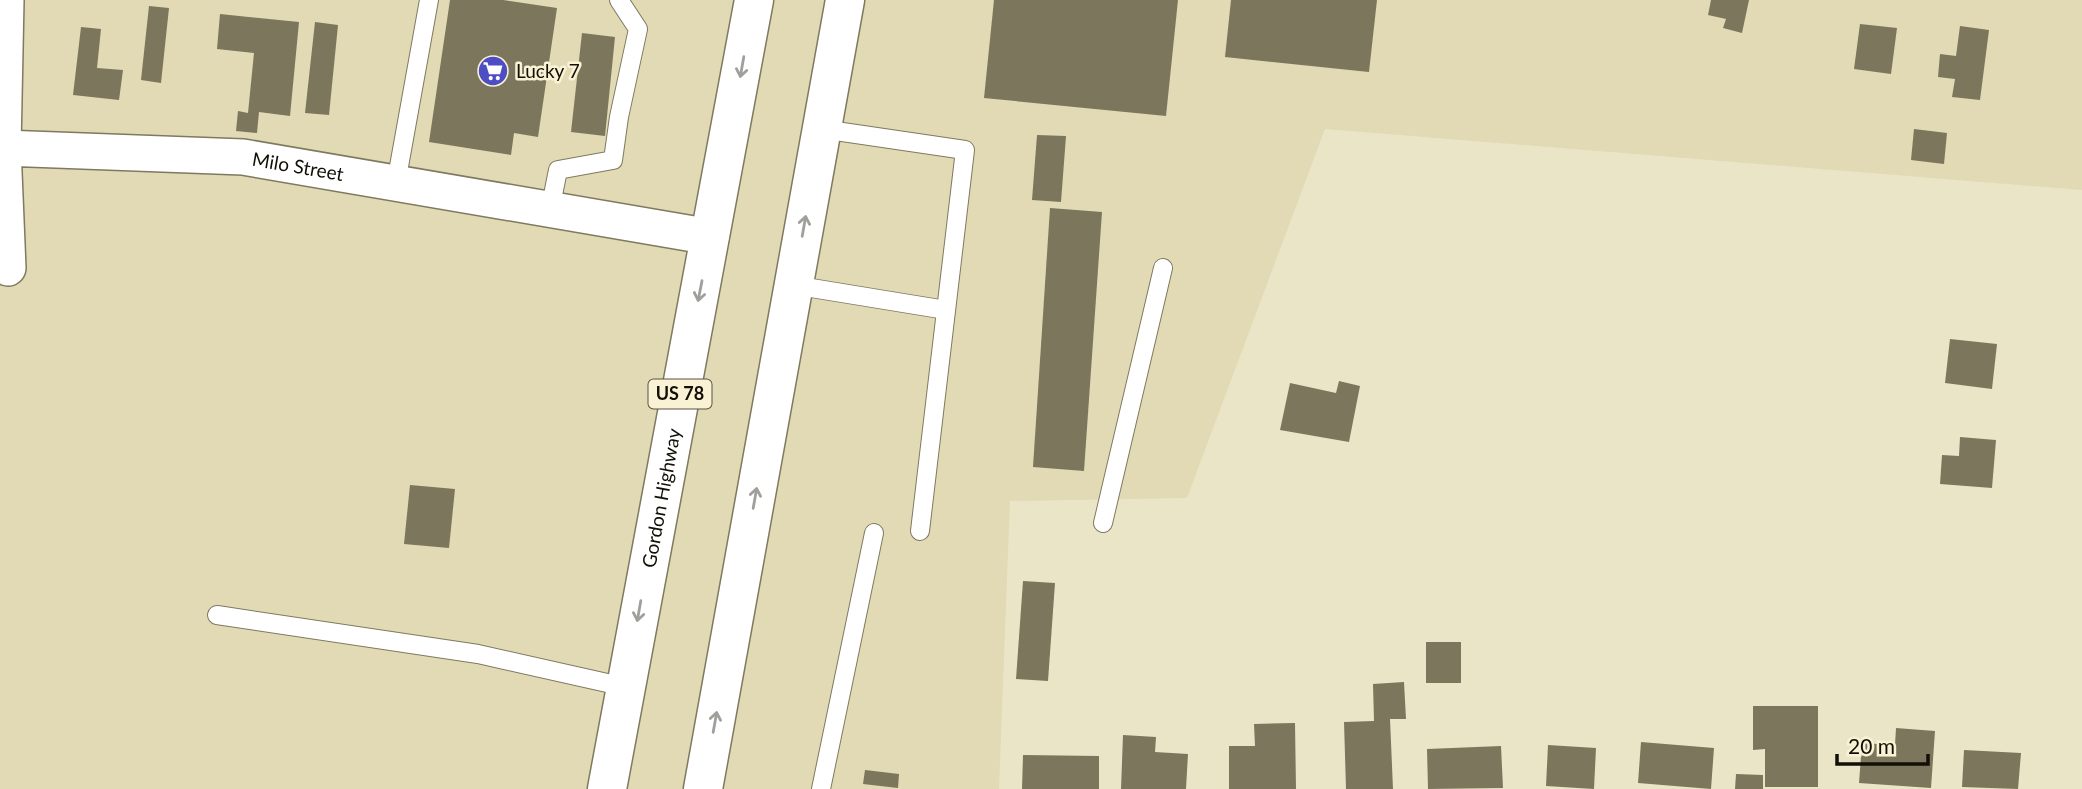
<svg xmlns="http://www.w3.org/2000/svg" width="2082" height="789" viewBox="0 0 2082 789" font-family="Lato,sans-serif">
  <rect width="100%" height="100%" fill="#ebe5c8"/>
  <!-- built -->
  <path fill="#e1dab5" d="M 0,0 L 2082,0 L 2082,190 L 1325,129 L 1187,498 L 1010,501 L 999,789 L 0,789 Z"/>
  <!-- building -->
  <g fill="#7c765c">
    <path d="M 450,0 L 503,0 L 557,8 L 538,137 L 514,133 L 511,155 L 429,142 Z"/>
    <path d="M 994,0 L 1178,0 L 1166,116 L 984,98 Z"/>
    <path d="M 1231,0 L 1377,0 L 1369,72 L 1225,57 Z"/>
    <path d="M 1711,0 L 1749,0 L 1742,33 L 1723,28 L 1726,19 L 1708,15 Z"/>
    <path d="M 149,6 L 169,8 L 161,83 L 141,80 Z"/>
    <path d="M 220,14 L 299,22 L 290,116 L 259,112 L 257,133 L 236,131 L 238,111 L 248,113 L 254,53 L 217,49 Z"/>
    <path d="M 315,22 L 338,25 L 329,115 L 305,113 Z"/>
    <path d="M 1860,24 L 1897,28 L 1891,74 L 1854,69 Z"/>
    <path d="M 1960,26 L 1989,30 L 1980,100 L 1952,97 L 1955,79 L 1938,77 L 1940,54 L 1956,56 Z"/>
    <path d="M 81,27 L 101,29 L 97,68 L 123,70 L 119,100 L 73,95 Z"/>
    <path d="M 582,33 L 615,37 L 605,136 L 571,132 Z"/>
    <path d="M 1914,129 L 1947,133 L 1944,164 L 1911,160 Z"/>
    <path d="M 1037,135 L 1066,136 L 1061,202 L 1032,200 Z"/>
    <path d="M 1050,208 L 1102,212 L 1084,471 L 1033,467 Z"/>
    <path d="M 1950,339 L 1997,344 L 1992,389 L 1945,383 Z"/>
    <path d="M 1339,381 L 1360,386 L 1349,442 L 1280,430 L 1290,383 L 1336,393 Z"/>
    <path d="M 1960,437 L 1996,440 L 1992,488 L 1940,484 L 1942,455 L 1959,456 Z"/>
    <path d="M 410,485 L 455,489 L 449,548 L 404,544 Z"/>
    <path d="M 1023,581 L 1055,583 L 1048,681 L 1016,679 Z"/>
    <rect x="1426" y="642" width="35" height="41"/>
    <path d="M 1404,682 L 1406,719 L 1390,719 L 1393,789 L 1346,789 L 1344,722 L 1374,721 L 1373,684 Z"/>
    <path d="M 1753,706 L 1818,706 L 1818,787 L 1765,787 L 1765,749 L 1753,750 Z"/>
    <path d="M 1295,723 L 1296,789 L 1229,789 L 1229,746 L 1255,746 L 1254,724 Z"/>
    <path d="M 1896,728 L 1935,731 L 1931,788 L 1859,783 L 1862,743 L 1895,745 Z"/>
    <path d="M 1123,735 L 1156,737 L 1155,752 L 1188,754 L 1186,789 L 1121,789 Z"/>
    <path d="M 1641,742 L 1714,748 L 1711,789 L 1638,783 Z"/>
    <path d="M 1548,745 L 1596,748 L 1594,789 L 1546,786 Z"/>
    <path d="M 1501,746 L 1503,788 L 1428,789 L 1427,749 Z"/>
    <path d="M 1964,750 L 2021,753 L 2018,789 L 1962,787 Z"/>
    <path d="M 1023,755 L 1099,756 L 1099,789 L 1022,789 Z"/>
    <path d="M 865,770 L 899,774 L 898,788 L 863,784 Z"/>
    <path d="M 1736,774 L 1763,775 L 1763,789 L 1735,789 Z"/>
  </g>
  <g fill="none" stroke-linecap="round" stroke-linejoin="round">
    <!-- service casing -->
    <g stroke="#7f795f" stroke-width="20">
      <g id="service">
        <path d="M 822,129 L 965,150 L 920,531"/>
        <path d="M 396,183 L 429,0"/>
        <path d="M 550,210 L 558,170 L 613,160 L 619,117 L 638,29 L 619,0"/>
        <path d="M 793,285 L 946,310"/>
        <path d="M 1103,523 L 1163,268"/>
        <path d="M 217,615 L 478,654 L 625,687"/>
        <path d="M 821,789 L 874,533"/>
      </g>
    </g>
    <!-- minor casing -->
    <g stroke="#7f795f" stroke-width="38">
      <g id="minor">
        <path d="M 3,148 L 6,0"/>
        <path id="s1" d="M 8,268 L 3,148 L 243,157 L 711,237"/>
      </g>
    </g>
    <!-- trunk casing -->
    <g stroke="#7f795f" stroke-width="41">
      <g id="trunk">
        <path id="s2" d="M 607,789 L 754,0"/>
        <path d="M 703,789 L 845,0"/>
      </g>
    </g>
    <!-- service -->
    <use href="#service" stroke="#fff" stroke-width="18"/>
    <!-- minor -->
    <use href="#minor" stroke="#fff" stroke-width="35"/>
    <!-- trunk -->
    <use href="#trunk" stroke="#fff" stroke-width="38"/>
  </g>
  <!-- one-way arrows -->
  <defs><path id="oneway-shaft" d="M-6 0H5M1.5-3L5.5 0L1.5 3" fill="none" stroke-width="1.6" stroke-linecap="round" stroke-linejoin="round" transform="scale(1.75)"/></defs>
  <g stroke="#a09f9b">
    <use href="#oneway-shaft" transform="translate(742 67) rotate(100)"/>
    <use href="#oneway-shaft" transform="translate(804 226) rotate(-80)"/>
    <use href="#oneway-shaft" transform="translate(700 291) rotate(101)"/>
    <use href="#oneway-shaft" transform="translate(755 498) rotate(-80)"/>
    <use href="#oneway-shaft" transform="translate(639 611) rotate(100)"/>
    <use href="#oneway-shaft" transform="translate(715 722) rotate(-80)"/>
  </g>
  <!-- icons -->
  <defs>
    <g id="supermarket-disc" transform="scale(1.575)"><circle r="9.5" fill="#4d4dc4" stroke="#f9f2d5"/><path d="M-6-5.5h2.5l.6 2H6L4.5 2H-2.5L-4.4-4H-6ZM-1.5 3.2a1.3 1.3 0 1 0 .1 0ZM3 3.2a1.3 1.3 0 1 0 .1 0Z" fill="#fff"/></g>
  </defs>
  <g fill-rule="evenodd">
    <use href="#supermarket-disc" x="493" y="71"/>
  </g>
  <g text-anchor="middle" stroke-width="5" stroke-linejoin="round" paint-order="stroke">
    <!-- shield labels -->
    <rect fill="#f9f2d5" stroke="#575344" stroke-width="2" x="648.5" y="379.5" width="63" height="29" rx="5"/>
    <g font-size="18" font-weight="bold" fill="#110f06">
      <text x="680" y="400">US 78</text>
    </g>
    <!-- poi labels -->
    <g font-size="19" fill="#110f06" stroke="#f9f2d5" text-anchor="start">
      <text x="516" y="78">Lucky 7</text>
    </g>
    <!-- street labels -->
    <g font-size="19" fill="#110f06" stroke="#f9f2d5">
      <text dy="7" stroke="none"><textPath href="#s1" startOffset="416">Milo Street</textPath></text>
      <text dy="7" stroke="none"><textPath href="#s2" startOffset="296">Gordon Highway</textPath></text>
    </g>
  </g>
  <!-- scale -->
  <path d="M1837 754v10h91v-10" fill="none" stroke="#110f06" stroke-width="3.5"/>
  <text x="1848" y="754" font-size="21" fill="#110f06" stroke="#f9f2d5" stroke-width="5" paint-order="stroke">20 m</text>
</svg>
